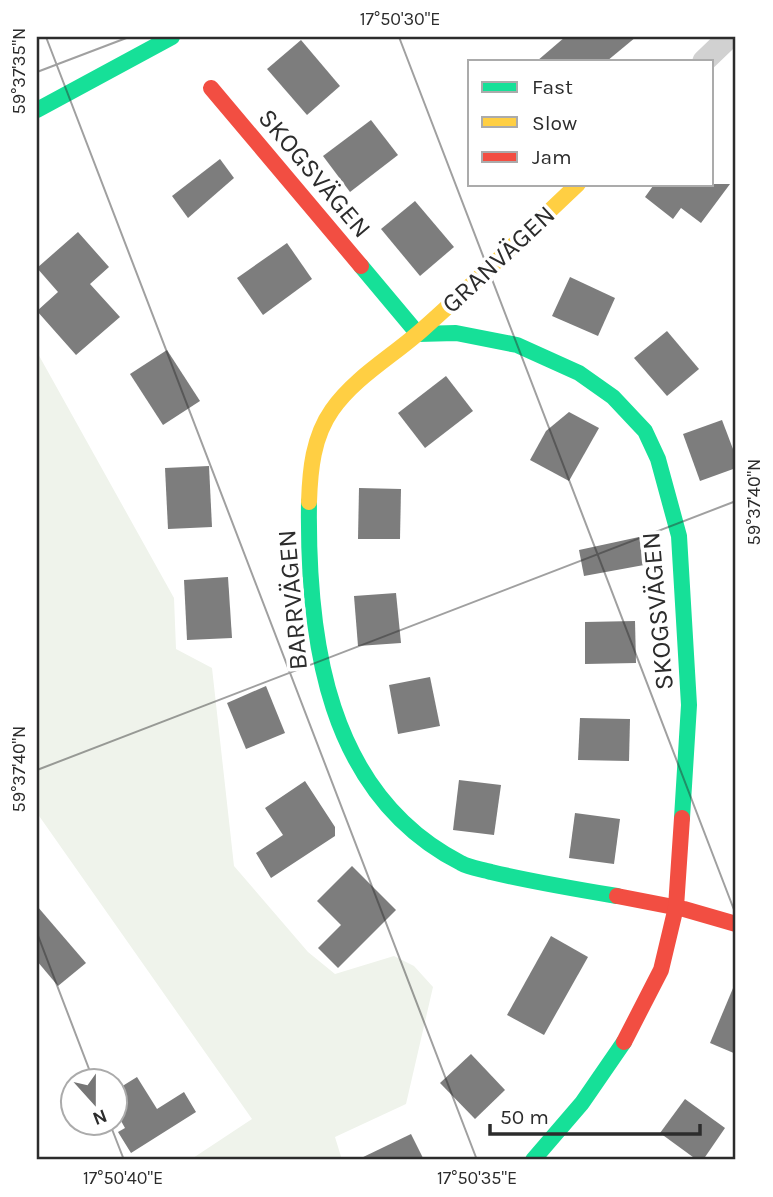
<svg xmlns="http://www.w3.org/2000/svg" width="773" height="1197" viewBox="0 0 773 1197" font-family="Karla,sans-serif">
  <rect width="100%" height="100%" fill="#fff"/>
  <!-- green -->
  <path fill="#eff3eb" d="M 37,352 L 174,598 L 176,649 L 212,668 L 234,866 L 308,952 L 335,974 L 394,956 L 414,966 L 433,987 L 406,1104 L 335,1137 L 342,1160 L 190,1160 L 252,1119 L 37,813 Z"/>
  <!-- building -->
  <g fill="#7d7d7d">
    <path d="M 565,37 L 636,37 L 607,61 L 537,61 Z"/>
    <path d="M 301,40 L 340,86 L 307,115 L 267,69 Z"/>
    <path d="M 371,120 L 398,155 L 350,192 L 323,156 Z"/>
    <path d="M 220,159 L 234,178 L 188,218 L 172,196 Z"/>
    <path d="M 649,184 L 730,184 L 701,223 L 681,208 L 673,219 L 645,197 L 653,186 Z"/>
    <path d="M 415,201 L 454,247 L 420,276 L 381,229 Z"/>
    <path d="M 78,232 L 109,267 L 90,284 L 120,317 L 76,355 L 37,311 L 58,292 L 37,268 Z"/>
    <path d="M 287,243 L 312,279 L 263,315 L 237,278 Z"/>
    <path d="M 570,277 L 615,298 L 598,336 L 552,316 Z"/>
    <path d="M 667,331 L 699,369 L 667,396 L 634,358 Z"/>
    <path d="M 167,350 L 200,401 L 163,425 L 130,374 Z"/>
    <path d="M 446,376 L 473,411 L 425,448 L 398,413 Z"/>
    <path d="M 569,412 L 599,428 L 569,481 L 530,460 L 546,431 Z"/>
    <path d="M 722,420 L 736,457 L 736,468 L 700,481 L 683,434 Z"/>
    <path d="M 209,466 L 212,527 L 168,529 L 165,468 Z"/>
    <path d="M 359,488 L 401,489 L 400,539 L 358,539 Z"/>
    <path d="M 639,537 L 644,565 L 584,576 L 579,550 Z"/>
    <path d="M 228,577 L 232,638 L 187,640 L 184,580 Z"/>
    <path d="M 396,593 L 401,643 L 358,646 L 354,596 Z"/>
    <path d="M 635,621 L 636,663 L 585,664 L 585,622 Z"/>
    <path d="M 430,677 L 440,726 L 398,734 L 389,685 Z"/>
    <path d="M 266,686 L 285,733 L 246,749 L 227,703 Z"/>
    <path d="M 580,718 L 630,719 L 629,761 L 578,760 Z"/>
    <path d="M 459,780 L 501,785 L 494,835 L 453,830 Z"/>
    <path d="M 305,781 L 335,827 L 335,836 L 271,878 L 256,853 L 283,835 L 265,808 Z"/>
    <path d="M 575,813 L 620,819 L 614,864 L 569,858 Z"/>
    <path d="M 352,866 L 396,910 L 338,968 L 318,948 L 341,925 L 317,901 Z"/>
    <path d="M 37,906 L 86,963 L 58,986 L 37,961 Z"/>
    <path d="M 551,936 L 588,957 L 544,1035 L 507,1015 Z"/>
    <path d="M 736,981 L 736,1054 L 710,1043 Z"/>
    <path d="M 471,1054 L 505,1090 L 475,1119 L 440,1083 Z"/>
    <path d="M 137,1077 L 157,1109 L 184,1092 L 196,1112 L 131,1153 L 118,1132 L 125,1128 L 116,1112 L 116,1090 Z"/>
    <path d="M 685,1099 L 725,1128 L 703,1160 L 697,1160 L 660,1133 Z"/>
    <path d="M 411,1134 L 424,1160 L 357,1160 Z"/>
  </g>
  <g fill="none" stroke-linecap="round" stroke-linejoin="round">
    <!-- street -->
    <path stroke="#d1d1d1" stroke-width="23" d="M 704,61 L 729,37"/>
    <!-- fast -->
    <g stroke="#16e098" stroke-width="16">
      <path d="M 37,110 L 172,37"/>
      <path d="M 361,266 L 418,334 L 456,333 L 517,345 L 579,373 L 613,397 L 645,431 L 658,459 L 679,536 L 689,705 L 682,818"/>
      <path d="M 309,502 C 307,638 326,794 461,863 C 470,868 481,869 491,872 C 533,882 575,889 617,896"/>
      <path d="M 533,1160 L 582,1103 L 624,1042"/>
    </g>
    <!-- slow -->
    <path stroke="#ffcf43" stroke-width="16" d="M 309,502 C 310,470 313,437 332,410 C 355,377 393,356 423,329 C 476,282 526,233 578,184"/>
    <!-- jam -->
    <g stroke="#f24e42" stroke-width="16">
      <path d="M 211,88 L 361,266"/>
      <path d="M 617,896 L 684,909 L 736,924"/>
      <path d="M 624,1042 L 661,970 L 676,907 L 682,818"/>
    </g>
  </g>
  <!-- ticks -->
  <path fill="none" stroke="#2c2c2c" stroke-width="2" stroke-opacity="0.45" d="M 46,37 L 477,1160M 399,37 L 736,915M 37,72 L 129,37M 37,770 L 736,501M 37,933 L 94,1082M 110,1124 L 124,1160"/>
  <g text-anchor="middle" stroke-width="7" stroke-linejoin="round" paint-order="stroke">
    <!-- street labels -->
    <g font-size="26" fill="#2c2c2c" stroke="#fff">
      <text transform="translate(315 173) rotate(50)" y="9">SKOGSVÄGEN</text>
      <text transform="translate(498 259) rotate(-43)" y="9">GRANVÄGEN</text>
      <text transform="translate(292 600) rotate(-95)" y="9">BARRVÄGEN</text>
      <text transform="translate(657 611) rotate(-95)" y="9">SKOGSVÄGEN</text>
    </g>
  </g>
  <!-- border -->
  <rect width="773" height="1197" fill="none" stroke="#ffffff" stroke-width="77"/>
  <!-- legend -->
  <rect x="468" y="60" width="245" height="126" fill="#ffffff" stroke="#ababab" stroke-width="2"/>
  <rect x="482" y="82" width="35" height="10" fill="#16e098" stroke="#ababab" stroke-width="2"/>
  <text x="532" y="94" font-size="21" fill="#2c2c2c">Fast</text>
  <rect x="482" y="117" width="35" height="10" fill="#ffcf43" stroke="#ababab" stroke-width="2"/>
  <text x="532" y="130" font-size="21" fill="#2c2c2c">Slow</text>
  <rect x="482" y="152" width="35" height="10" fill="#f24e42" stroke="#ababab" stroke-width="2"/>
  <text x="532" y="164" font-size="21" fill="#2c2c2c">Jam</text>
  <!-- north arrow -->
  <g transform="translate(94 1102) rotate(159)"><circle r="33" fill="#ffffff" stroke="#ababab" stroke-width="2"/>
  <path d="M0-5L12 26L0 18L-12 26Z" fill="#767676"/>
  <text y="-10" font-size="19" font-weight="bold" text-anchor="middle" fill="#2c2c2c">N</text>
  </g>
  <!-- scale -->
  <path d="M490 1124v10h210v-10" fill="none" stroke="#2c2c2c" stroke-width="3.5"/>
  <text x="500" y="1124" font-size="21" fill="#2c2c2c" stroke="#ffffff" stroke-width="5" paint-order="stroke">50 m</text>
  <rect x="38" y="38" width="696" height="1120" fill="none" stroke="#2c2c2c" stroke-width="2.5"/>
  <g font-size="18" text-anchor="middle" fill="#2c2c2c">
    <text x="400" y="25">17°50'30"E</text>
    <text transform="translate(19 71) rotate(-90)" y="6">59°37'35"N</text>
    <text transform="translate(754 502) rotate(-90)" y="6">59°37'40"N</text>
    <text transform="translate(19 769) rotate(-90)" y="6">59°37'40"N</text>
    <text x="123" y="1184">17°50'40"E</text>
    <text x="477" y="1184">17°50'35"E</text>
  </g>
</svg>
